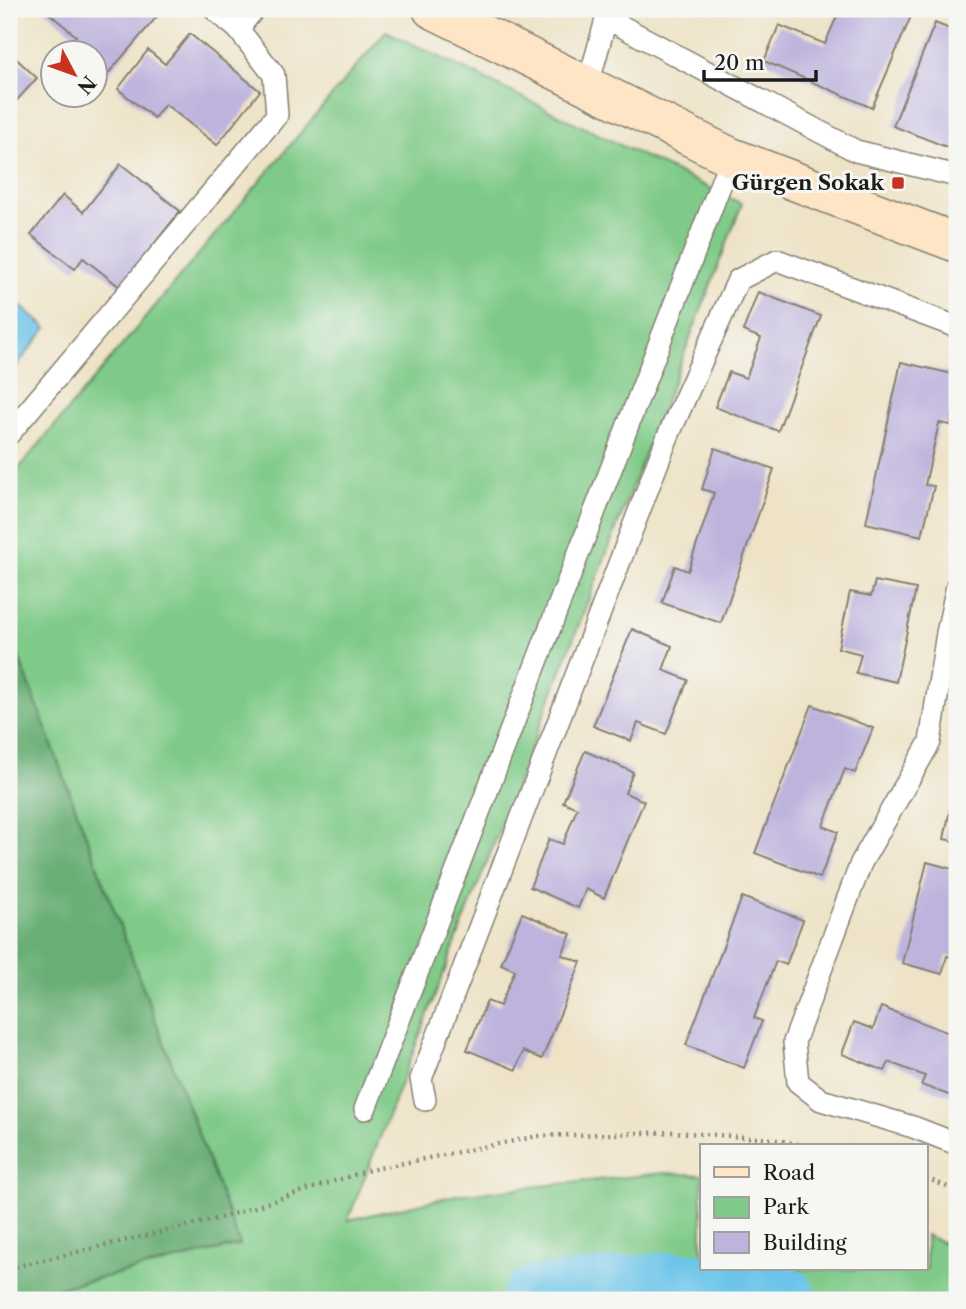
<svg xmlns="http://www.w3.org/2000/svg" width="966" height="1309" viewBox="0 0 966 1309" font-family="'Libre Caslon Text',serif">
  <rect width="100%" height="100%" fill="#f6f6f2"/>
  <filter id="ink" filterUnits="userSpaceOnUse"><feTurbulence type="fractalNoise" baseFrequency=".0143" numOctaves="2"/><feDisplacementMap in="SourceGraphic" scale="14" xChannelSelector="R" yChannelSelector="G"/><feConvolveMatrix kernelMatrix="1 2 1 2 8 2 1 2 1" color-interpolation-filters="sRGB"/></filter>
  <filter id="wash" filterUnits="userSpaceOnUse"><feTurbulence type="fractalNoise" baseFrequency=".00686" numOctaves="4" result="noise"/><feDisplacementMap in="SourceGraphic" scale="28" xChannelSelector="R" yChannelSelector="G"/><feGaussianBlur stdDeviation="1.57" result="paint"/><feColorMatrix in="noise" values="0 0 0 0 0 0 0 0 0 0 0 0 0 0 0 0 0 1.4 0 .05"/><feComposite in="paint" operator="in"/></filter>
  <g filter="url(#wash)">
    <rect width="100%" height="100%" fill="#eee3c7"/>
    <!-- green -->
    <path fill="#7fca88" stroke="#4e7352" stroke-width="2" d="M 386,31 L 742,204 L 348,1220 L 457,1195 L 664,1173 L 702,1175 L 702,1269 L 926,1269 L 926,1235 L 957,1249 L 957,1300 L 9,1300 L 240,1245 L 9,631 L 9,480 Z"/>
    <!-- forest -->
    <path fill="#67ae74" stroke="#426548" stroke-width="2" d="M 9,631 L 240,1245 L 9,1299 Z"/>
    <!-- water -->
    <path fill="#6bc4e9" stroke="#447082" stroke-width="2" d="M 9,297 L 47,328 L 12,371 L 9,368 Z"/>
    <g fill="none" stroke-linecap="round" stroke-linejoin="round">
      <!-- river -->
      <path stroke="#6bc4e9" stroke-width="68" d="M 535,1300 L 669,1286 L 744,1290 L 783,1300"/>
    </g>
    <g id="blocks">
      <!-- building -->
      <g fill="#bdb3dd">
        <path d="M 44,9 L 157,9 L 161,12 L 99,84 L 94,80 L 94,52 L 63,52 L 76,36 Z"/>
        <path d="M 840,9 L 914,9 L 872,108 L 764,61 L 779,25 L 825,44 Z"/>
        <path d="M 935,23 L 957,32 L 957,151 L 893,126 Z"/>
        <path d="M 190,34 L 260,91 L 217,145 L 165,104 L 154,118 L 118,89 L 148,50 L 165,64 Z"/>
        <path d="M 9,52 L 37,78 L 9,109 Z"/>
        <path d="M 121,164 L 180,211 L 120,287 L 83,258 L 75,269 L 31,235 L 63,195 L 83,212 Z"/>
        <path d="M 758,292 L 821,316 L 778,431 L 715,407 L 729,372 L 746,378 L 761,338 L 743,331 Z"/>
        <path d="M 901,362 L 957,375 L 957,396 L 951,425 L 939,423 L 925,485 L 934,486 L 922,536 L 866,523 Z"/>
        <path d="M 715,448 L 774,469 L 721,623 L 662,603 L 675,566 L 688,571 L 714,493 L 702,489 Z"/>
        <path d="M 875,581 L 916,589 L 896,682 L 856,673 L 861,654 L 838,648 L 850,592 L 871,596 Z"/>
        <path d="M 632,629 L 672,646 L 663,670 L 688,680 L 666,734 L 638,723 L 631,741 L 593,726 Z"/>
        <path d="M 812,705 L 873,728 L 855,773 L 845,769 L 823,826 L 838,832 L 820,878 L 755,853 Z"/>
        <path d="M 585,751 L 633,772 L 625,793 L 644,801 L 604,898 L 586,889 L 578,908 L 530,887 L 549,839 L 563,844 L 577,808 L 563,802 Z"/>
        <path d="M 953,795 L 957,796 L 957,842 L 944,839 Z"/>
        <path d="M 927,862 L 957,870 L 957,958 L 947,956 L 942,974 L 902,963 Z"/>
        <path d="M 742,897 L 803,920 L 786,965 L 776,961 L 754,1018 L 762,1021 L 744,1068 L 686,1045 Z"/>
        <path d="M 522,913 L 571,934 L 562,955 L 581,962 L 542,1059 L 523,1051 L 516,1070 L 467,1050 L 487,1001 L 500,1006 L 515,970 L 501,964 Z"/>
        <path d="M 881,1007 L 957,1036 L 957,1098 L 921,1085 L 925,1076 L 889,1062 L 885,1071 L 842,1054 L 854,1022 L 873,1029 Z"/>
      </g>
    </g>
  </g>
  <g filter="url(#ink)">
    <use href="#blocks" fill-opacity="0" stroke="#858072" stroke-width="2"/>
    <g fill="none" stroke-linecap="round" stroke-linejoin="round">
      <!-- lane casing -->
      <g stroke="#858072" stroke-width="24">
        <g id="lane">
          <path d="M 606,18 L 856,151 L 957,176"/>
          <path d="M 238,29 L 254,9"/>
          <path d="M 587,88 L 609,9"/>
          <path d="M 9,434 L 277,115 L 274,75 L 238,29 L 214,9"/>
          <path d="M 957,586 L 947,633 L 930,742 L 861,863 L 794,1042 L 798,1082 L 821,1100 L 913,1127 L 957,1144"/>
          <path d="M 425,1100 L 421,1079 L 668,436 L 738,280 L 777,260 L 957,327"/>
          <path d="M 365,1109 L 731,157"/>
        </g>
      </g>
      <!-- secondary casing -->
      <g stroke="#858072" stroke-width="41">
        <path id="secondary" d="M 432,9 L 731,157 L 957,243"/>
      </g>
      <!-- path -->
      <g stroke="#858072" stroke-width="4.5" stroke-dasharray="2 5" stroke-linecap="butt">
        <path d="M 926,1178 L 957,1191"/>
        <path d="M 9,1268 L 217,1219 L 369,1170 L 538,1136 L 674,1132 L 771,1139 L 809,1146"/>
      </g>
      <!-- lane -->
      <use href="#lane" stroke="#fff" stroke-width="21"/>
      <!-- secondary -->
      <use href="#secondary" stroke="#fde5c5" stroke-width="38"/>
    </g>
  </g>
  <!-- markers -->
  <rect fill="#c8321e" stroke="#f6f6f2" stroke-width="2.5" x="891" y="176" width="14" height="14" rx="3.5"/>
  <g text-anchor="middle" stroke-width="6" stroke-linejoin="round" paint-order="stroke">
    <!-- poi labels -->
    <g font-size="21" font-weight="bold" fill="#1c1c1c" stroke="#f6f6f2" text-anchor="end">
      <text x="884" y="190">Gürgen Sokak</text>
    </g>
  </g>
  <!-- margin -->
  <rect width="966" height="1309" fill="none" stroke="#f6f6f2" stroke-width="35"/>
  <!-- legend -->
  <rect x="700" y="1144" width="228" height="126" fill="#f6f6f2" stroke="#9f9f9c" stroke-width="2"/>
  <rect x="714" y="1167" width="35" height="10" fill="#fde5c5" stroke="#9f9f9c" stroke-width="2"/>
  <text x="763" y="1180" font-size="21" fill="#1c1c1c">Road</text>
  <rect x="714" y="1197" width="35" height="21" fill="#7fca88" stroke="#9f9f9c" stroke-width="2"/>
  <text x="763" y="1214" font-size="21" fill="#1c1c1c">Park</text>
  <rect x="714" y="1232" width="35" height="21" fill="#bdb3dd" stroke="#9f9f9c" stroke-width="2"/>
  <text x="763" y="1250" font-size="21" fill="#1c1c1c">Building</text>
  <!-- north arrow -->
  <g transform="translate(74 74) rotate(131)"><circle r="33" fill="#f6f6f2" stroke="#9f9f9c" stroke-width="2"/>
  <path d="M0-5L12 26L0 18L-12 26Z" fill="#c8321e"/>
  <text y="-10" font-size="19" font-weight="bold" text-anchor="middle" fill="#1c1c1c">N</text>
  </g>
  <!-- scale -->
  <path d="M704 70v10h112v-10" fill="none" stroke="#1c1c1c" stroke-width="3.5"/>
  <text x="714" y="70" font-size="21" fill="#1c1c1c" stroke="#f6f6f2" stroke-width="5" paint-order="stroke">20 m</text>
</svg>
